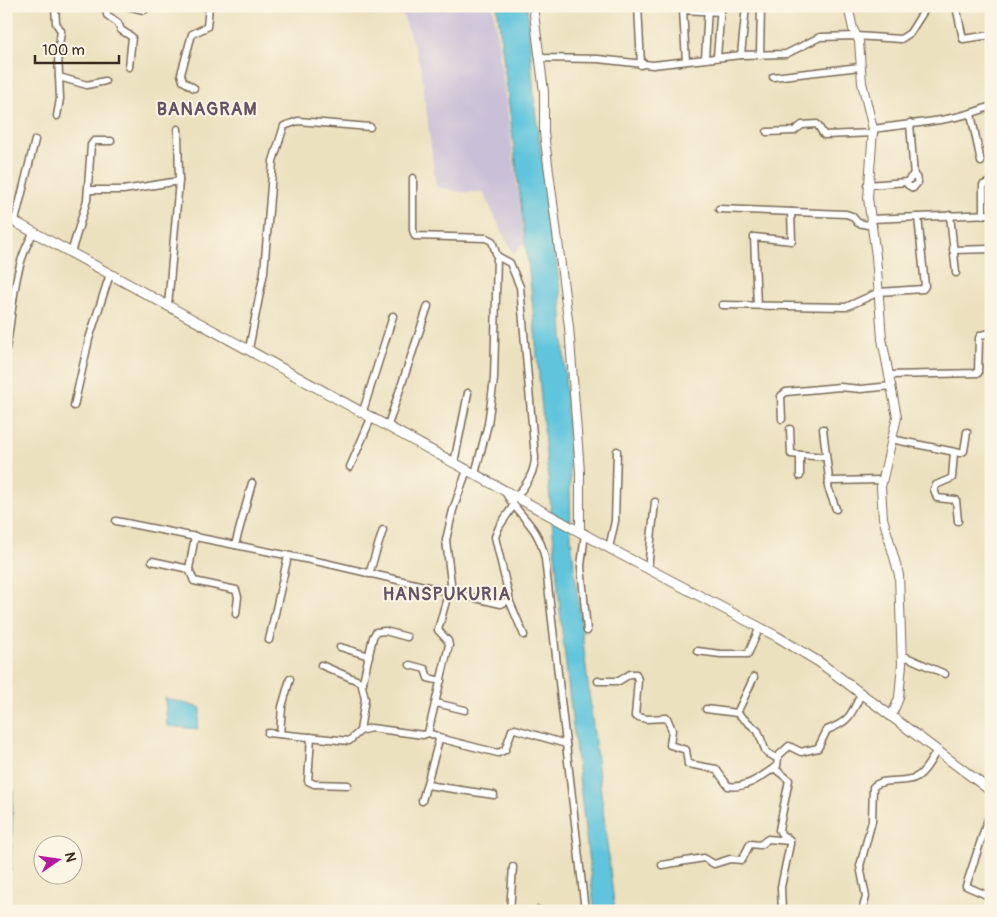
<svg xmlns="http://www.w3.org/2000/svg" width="997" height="917" viewBox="0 0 997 917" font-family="Pangolin,sans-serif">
  <rect width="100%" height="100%" fill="#fcf5e5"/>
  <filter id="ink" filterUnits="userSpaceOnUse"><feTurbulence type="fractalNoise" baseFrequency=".02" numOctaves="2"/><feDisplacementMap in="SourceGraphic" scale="10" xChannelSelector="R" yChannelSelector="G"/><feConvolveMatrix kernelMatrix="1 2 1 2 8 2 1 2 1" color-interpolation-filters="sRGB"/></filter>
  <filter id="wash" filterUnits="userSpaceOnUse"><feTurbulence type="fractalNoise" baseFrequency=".0096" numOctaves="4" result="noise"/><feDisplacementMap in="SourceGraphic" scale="20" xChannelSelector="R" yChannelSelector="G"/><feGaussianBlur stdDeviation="1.12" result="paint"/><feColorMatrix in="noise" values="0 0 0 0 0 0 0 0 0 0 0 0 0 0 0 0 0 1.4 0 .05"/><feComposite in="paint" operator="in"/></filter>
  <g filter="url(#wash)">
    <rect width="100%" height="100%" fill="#ece1bf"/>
    <!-- industrial -->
    <path fill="#c9bfd7" d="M 400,6 L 493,6 L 525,243 L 513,254 L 483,192 L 462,192 L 436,187 L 421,68 Z"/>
    <!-- water -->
    <g fill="#5fc4dc" stroke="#4d777d">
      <path d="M 497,6 L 527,6 L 535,109 L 561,296 L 570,474 L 571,540 L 615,911 L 594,911 L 594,906 L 562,632 L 531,288 Z"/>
      <path d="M 165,698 L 201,708 L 197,729 L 167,726 Z"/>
      <path d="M 6,792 L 13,792 L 11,871 L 6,871 Z"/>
    </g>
  </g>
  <g filter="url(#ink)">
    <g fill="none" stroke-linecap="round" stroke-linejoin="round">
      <!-- minor casing -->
      <g stroke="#796a56" stroke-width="9">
        <g id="minor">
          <path d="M 55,6 L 56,23 L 61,31 L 58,53 L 60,99 L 57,116"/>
          <path d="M 106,6 L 107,15 L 118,23 L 121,30 L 132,37 L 129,67"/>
          <path d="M 127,6 L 144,10 L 150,6"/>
          <path d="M 638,6 L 641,65"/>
          <path d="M 956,6 L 963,39 L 991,35"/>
          <path d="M 741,55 L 746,6"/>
          <path d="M 760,55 L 761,6"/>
          <path d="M 717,57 L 721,6"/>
          <path d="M 539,58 L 598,59 L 653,65 L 741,55 L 786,54 L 820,37 L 856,36 L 901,39 L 910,33 L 927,6"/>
          <path d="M 705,59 L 708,7"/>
          <path d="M 686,61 L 683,10 L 721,12"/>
          <path d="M 59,77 L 87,85 L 105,81"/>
          <path d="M 773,77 L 860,67"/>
          <path d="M 194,88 L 183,81 L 181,74 L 192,34 L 207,27 L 209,6"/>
          <path d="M 971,114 L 981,162"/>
          <path d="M 910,123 L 914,177"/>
          <path d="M 873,129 C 912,123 954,122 991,106"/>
          <path d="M 767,132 L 794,131 L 802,125 L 817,124 L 824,135 L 874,133"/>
          <path d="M 413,178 L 413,230 L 415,236 L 486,238 L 492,241 L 497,256 L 494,379 L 488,424 L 475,474"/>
          <path d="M 867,185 L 907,182 L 912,176 L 916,177 L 918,182 L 913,188 L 908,185 L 907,182"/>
          <path d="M 88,190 L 123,190 L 179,181"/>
          <path d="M 719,209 L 846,214 L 852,216 L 858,223 L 873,226"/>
          <path d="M 950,215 L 956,273"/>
          <path d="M 983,215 L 983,185 L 991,182"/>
          <path d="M 871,219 L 991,214"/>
          <path d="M 15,221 L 35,140"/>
          <path d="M 953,250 L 991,249"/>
          <path d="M 71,253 L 87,200 L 91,145 L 94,141 L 111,141"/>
          <path d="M 497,256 L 510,263 L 520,287 L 535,458 C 534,474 527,483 517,496"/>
          <path d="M 722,305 L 846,307 L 879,292 L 923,289 L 925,286 L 918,217"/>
          <path d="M 757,305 L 754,237 L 792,241 L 791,212"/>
          <path d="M 168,306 L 179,181 L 178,129"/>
          <path d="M 6,349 C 14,309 12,268 34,232"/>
          <path d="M 249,349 L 264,272 L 273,161 L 284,126 L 298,121 L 370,127"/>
          <path d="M 890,375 L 978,373 L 979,338 L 981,335 L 991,333"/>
          <path d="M 74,406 L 89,339 L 110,274"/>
          <path d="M 363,411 L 393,316"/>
          <path d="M 782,419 L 781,396 L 786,392 L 840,387 L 861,389 L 892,386"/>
          <path d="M 388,425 L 428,306"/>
          <path d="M 790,429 L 791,454 L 825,457"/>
          <path d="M 823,429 L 829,479 L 832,481 L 881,480"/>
          <path d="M 891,439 L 960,453 L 964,451 L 967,432"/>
          <path d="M 954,452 L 952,478 L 936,485 L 934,489 L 937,498 L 956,500 L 958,521"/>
          <path d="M 454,463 L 468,393"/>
          <path d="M 350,467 L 372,416"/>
          <path d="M 800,476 L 800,456"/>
          <path d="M 829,479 L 828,487 L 836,509"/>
          <path d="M 504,490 C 519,519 538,522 545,559 L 585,911"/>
          <path d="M 116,521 L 325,563 L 501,604 L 509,600 L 509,596 L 495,537 L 499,527 L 513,506"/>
          <path d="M 585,533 L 581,566 L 587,631"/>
          <path d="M 195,536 L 189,569 L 194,581 L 236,590 L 238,597 L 236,614"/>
          <path d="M 235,545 L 252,483"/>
          <path d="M 609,548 L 615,521 L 617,451"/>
          <path d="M 152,561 L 189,569"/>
          <path d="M 648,569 L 655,502"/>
          <path d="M 369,574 L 383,530"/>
          <path d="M 509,600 L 524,635"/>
          <path d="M 269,640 L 288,556"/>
          <path d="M 340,647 L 369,656"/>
          <path d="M 697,651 L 721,654 L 748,654 L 760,627"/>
          <path d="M 902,655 L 945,674"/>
          <path d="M 321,665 L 363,683"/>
          <path d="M 410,665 L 425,669 L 428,678 L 441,681"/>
          <path d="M 598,681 L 619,681 L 630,674 L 636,674 L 638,680 L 635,716 L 646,719 L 667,718 L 672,730 L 670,745 L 686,750 L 688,764 L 716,769 L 728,786 C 747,789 762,776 777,766 L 778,758"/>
          <path d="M 436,703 L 465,710"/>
          <path d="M 706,709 L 737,713 L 758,731 L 766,752 L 776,758 L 789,746 L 801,752 L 818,748 L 827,730 C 850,721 851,715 861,694"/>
          <path d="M 737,713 L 754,677"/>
          <path d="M 360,731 L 365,699 L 362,686 L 373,637 L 376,632 L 385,631 L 407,637"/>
          <path d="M 268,733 L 349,741 L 360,731 L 371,728 L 423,735 L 428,733 L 449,645 L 448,641 L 438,630 L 451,583 L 446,540 L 453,510 L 467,470"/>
          <path d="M 280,734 L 282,707 L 290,679"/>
          <path d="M 311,737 L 308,781 L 314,784 L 348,785"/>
          <path d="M 439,738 L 498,753 L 505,750 L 512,730 L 515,729 L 566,744"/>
          <path d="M 774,768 L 789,780 L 779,830 L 782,835 L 789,839 L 790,844 L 781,887 L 782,911"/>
          <path d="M 427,785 L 494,795"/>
          <path d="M 422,801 L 439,740 L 437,736 L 428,733"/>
          <path d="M 991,810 L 966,886 L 991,897"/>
          <path d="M 662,865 L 704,858 L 714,864 L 730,859 L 742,860 L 750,844 L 760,845 L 768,839 L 790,841"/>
          <path d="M 510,911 L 513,867"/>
          <path d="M 538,911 L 538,910"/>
          <path d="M 862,911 L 866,897 L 860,866 L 872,821 L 873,787 C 885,776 905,785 918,776 C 926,771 932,758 937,750"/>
        </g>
      </g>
      <!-- tertiary casing -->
      <g stroke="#796a56" stroke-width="10">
        <g id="tertiary">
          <path d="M 533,6 L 544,92 L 544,133 L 569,327 L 580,472 L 580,531"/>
          <path d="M 848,6 L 853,29 L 859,41 L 862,83 L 873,129 L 868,198 L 876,256 L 882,339 L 897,417 L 881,487 L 883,518 L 899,575 L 902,664 L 899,698 L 891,717"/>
        </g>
      </g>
      <!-- secondary casing -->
      <g stroke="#796a56" stroke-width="11">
        <path id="secondary" d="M 6,217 L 622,555 L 776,636 L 819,662 L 991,791"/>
      </g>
      <!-- minor -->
      <use href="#minor" stroke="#fff" stroke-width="6"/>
      <!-- tertiary -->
      <use href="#tertiary" stroke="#fff" stroke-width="8"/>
      <!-- secondary -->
      <use href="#secondary" stroke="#fff" stroke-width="9"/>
    </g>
  </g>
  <g text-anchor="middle" stroke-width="4" stroke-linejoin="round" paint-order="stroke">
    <!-- district labels -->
    <g font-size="18" font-weight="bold" letter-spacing="1" fill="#655264" stroke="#fcf5e5">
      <text x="207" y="115">BANAGRAM</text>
      <text x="447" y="600">HANSPUKURIA</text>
    </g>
  </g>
  <!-- margin -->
  <rect width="997" height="917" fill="none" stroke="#fcf5e5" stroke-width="25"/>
  <!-- north arrow -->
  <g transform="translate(58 860) rotate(77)"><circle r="24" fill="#fcf5e5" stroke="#afa495"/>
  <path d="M0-4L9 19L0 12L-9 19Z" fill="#b5179e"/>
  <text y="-8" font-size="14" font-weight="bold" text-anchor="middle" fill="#3b2a1e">N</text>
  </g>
  <!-- scale -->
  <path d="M35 55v8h84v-8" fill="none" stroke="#3b2a1e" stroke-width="2.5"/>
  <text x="42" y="55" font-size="15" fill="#3b2a1e" stroke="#fcf5e5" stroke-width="4" paint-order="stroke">100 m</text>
</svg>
